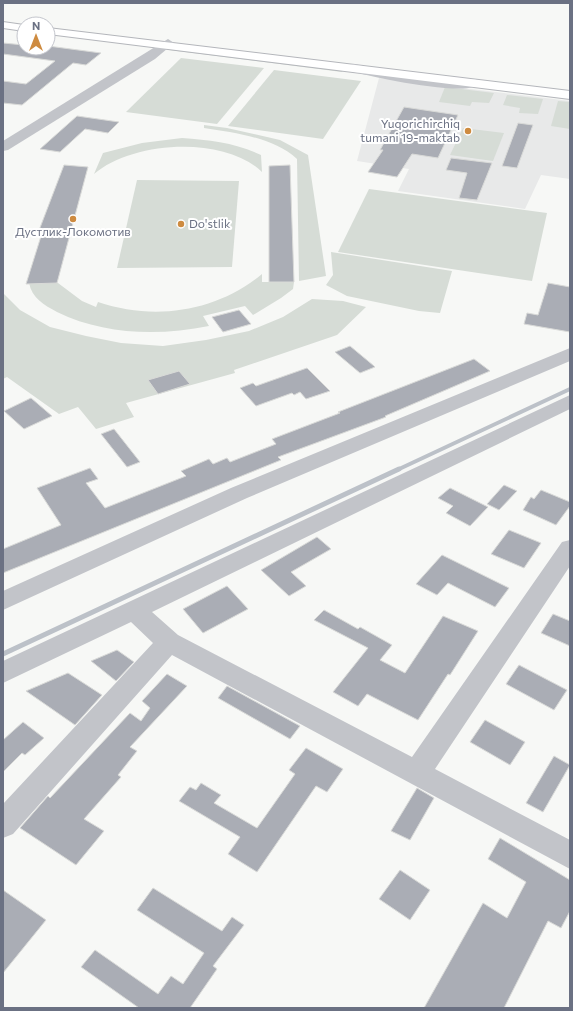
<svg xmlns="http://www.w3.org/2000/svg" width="573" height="1011" viewBox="0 0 573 1011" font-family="Commissioner,sans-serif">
  <rect width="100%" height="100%" fill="#f7f8f6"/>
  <!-- built -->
  <path fill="#e8e9e9" d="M 379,78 L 570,101 L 570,179 L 541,175 L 525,209 L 398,191 L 409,169 L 357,161 Z"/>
  <!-- green -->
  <g fill="#d6dcd6">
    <path d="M 171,48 L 344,69 L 342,72 L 169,50 Z"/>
    <path d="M 181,58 L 264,68 L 217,124 L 126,112 Z"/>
    <path d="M 274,70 L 361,81 L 323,139 L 228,126 Z"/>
    <path d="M 445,87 L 494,93 L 489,103 L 472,102 L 470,106 L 439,102 Z"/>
    <path d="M 507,95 L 543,99 L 538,114 L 519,113 L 520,108 L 503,105 Z"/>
    <path d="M 558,101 L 570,102 L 570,129 L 551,126 Z"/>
    <path d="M 204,125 L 227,128 L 280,140 L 308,155 L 326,276 L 299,281 L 297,159 C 273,137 235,133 204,128 Z"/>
    <path d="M 463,128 L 504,133 L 493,161 L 450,155 Z"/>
    <path d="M 182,138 C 210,140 236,143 261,155 L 262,172 C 224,135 132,141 94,174 L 103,153 L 142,143 Z"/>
    <path d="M 137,180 L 239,181 L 232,267 L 117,268 Z"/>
    <path d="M 369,189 L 547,213 L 532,281 L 338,252 Z"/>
    <path d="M 331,252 L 452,271 L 440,313 L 419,311 L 347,296 L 326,285 L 333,275 Z"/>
    <path d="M 262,274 L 262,282 L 294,282 L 293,289 L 281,298 L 253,315 L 245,306 L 203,316 L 209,326 C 159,336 104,335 57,312 C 44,305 32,298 29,283 L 58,283 L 82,301 L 96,307 L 98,302 C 154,321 216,312 262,274 Z"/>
    <path d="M 3,293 L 20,310 L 50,327 L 86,336 L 121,343 L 163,346 L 206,340 L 249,331 L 283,317 L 312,299 L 343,301 L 366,307 L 337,335 L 234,370 L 235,373 L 126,403 L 134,417 L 96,429 L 78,407 L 59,414 L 7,377 L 3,379 Z"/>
  </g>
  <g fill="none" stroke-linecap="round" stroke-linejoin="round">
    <!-- stream-far1 -->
    <path stroke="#bcc1c8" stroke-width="4" d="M 397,470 L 570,389"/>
    <!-- stream -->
    <path stroke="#bcc1c8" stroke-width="5" d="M 3,654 L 399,469"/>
  </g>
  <!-- building -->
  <g fill="#aaadb5" stroke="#d9dad8">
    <path d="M 3,43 L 24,45 L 24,48 L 48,48 L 48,46 L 101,53 L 86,65 L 73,63 L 22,105 L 3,103 L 3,81 L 26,84 L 55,61 L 3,54 Z"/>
    <path d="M 404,107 L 458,115 L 438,158 L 412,154 L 397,177 L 368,172 L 383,150 L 380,150 Z"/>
    <path d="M 77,116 L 119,122 L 108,133 L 85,129 L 60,152 L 40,149 Z"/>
    <path d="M 518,123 L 533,125 L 517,168 L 502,166 Z"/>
    <path d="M 451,158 L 492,163 L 477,200 L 459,198 L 467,173 L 446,170 Z"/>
    <path d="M 64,165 L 88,167 L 57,283 L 26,284 L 42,233 L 38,233 Z"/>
    <path d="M 290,165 L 294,282 L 269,282 L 269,166 Z"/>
    <path d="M 548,283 L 570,287 L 570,332 L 524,324 L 527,313 L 538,315 Z"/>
    <path d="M 239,310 L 251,324 L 223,332 L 212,317 Z"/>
    <path d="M 350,346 L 374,366 L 375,367 L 360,373 L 335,352 Z"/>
    <path d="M 474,359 L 490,371 L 385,416 L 386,417 L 278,457 L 281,460 L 3,573 L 3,549 L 61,525 L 37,488 L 90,468 L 98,479 L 86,483 L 105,508 L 186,476 L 181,471 L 209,459 L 213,464 L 227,458 L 230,462 L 276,444 L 272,439 L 340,413 L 338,412 Z"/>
    <path d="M 307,368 L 330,391 L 306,399 L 300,392 L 294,395 L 292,393 L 256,406 L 240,388 L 253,383 L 256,386 Z"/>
    <path d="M 179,371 L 190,384 L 158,394 L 148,380 Z"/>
    <path d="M 31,398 L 52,416 L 24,429 L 4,411 Z"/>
    <path d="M 114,429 L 140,462 L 127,467 L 101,434 Z"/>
    <path d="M 504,485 L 517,491 L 499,510 L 487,504 Z"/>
    <path d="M 450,488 L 488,507 L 470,526 L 446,513 L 453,506 L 438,498 Z"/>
    <path d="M 541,490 L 570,502 L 570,506 L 556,525 L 523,510 L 531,497 L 534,499 Z"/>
    <path d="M 509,530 L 541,543 L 524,568 L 491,554 Z"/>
    <path d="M 317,537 L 331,549 L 291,572 L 306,586 L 289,596 L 261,570 Z"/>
    <path d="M 442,555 L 509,588 L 495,607 L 448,583 L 437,595 L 416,584 Z"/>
    <path d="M 227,586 L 248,609 L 203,633 L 183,609 Z"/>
    <path d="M 324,610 L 358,629 L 360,627 L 392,645 L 380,660 L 405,673 L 443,616 L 478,631 L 450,675 L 448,674 L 418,720 L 367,694 L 358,706 L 333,692 L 368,648 L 314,620 Z"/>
    <path d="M 553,614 L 570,621 L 570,646 L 541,633 Z"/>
    <path d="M 117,650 L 134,662 L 116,681 L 91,661 Z"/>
    <path d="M 519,665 L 567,690 L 554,710 L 506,684 Z"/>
    <path d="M 68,673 L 102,695 L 75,725 L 26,691 Z"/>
    <path d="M 167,674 L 187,686 L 130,747 L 137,751 L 118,775 L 121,777 L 84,819 L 104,831 L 76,865 L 20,828 L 48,796 L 50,798 L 130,713 L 141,721 L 150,708 L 142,701 Z"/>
    <path d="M 227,686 L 300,726 L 290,739 L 218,698 Z"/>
    <path d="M 485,720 L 525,742 L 510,765 L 470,742 Z"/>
    <path d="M 23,722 L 44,738 L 25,755 L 22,753 L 3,772 L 3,740 Z"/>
    <path d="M 306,748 L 343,769 L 327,792 L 316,786 L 257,872 L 228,854 L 240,837 L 179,801 L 190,787 L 196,790 L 201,783 L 221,795 L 214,803 L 257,828 L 295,774 L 289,770 Z"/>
    <path d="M 554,756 L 570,765 L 543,812 L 526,803 Z"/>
    <path d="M 417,788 L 434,798 L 410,840 L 391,831 Z"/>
    <path d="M 500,838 L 570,880 L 570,911 L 561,928 L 548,921 L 504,1008 L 424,1008 L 483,903 L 507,918 L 526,882 L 488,859 Z"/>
    <path d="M 400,870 L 430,890 L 410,920 L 379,899 Z"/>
    <path d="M 153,888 L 222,931 L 232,917 L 244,925 L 213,966 L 217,969 L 190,1008 L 139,1008 L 81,967 L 95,950 L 158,994 L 171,976 L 183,984 L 204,953 L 137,910 Z"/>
    <path d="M 3,890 L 46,920 L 3,973 Z"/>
  </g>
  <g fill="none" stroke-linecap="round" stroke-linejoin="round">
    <!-- major casing -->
    <g stroke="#b4b6bb" stroke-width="2">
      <g id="major">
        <path d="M 3,22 L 24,25 L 24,31 L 3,28 Z"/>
        <path d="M 48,28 L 570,91 L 570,99 L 48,34 Z"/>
      </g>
    </g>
    <!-- minor -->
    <g fill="#c2c4c9" fill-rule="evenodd">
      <path d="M 168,39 L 174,43 L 155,59 L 8,150 L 3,151 L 3,141 Z"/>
      <path d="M 354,64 C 395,74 433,80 475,79 L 481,83 C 471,99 368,76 350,71 L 348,68 L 350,65 Z"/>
      <path d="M 570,348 L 570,361 L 247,498 L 3,610 L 3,591 L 231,488 Z"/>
      <path d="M 570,395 L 570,409 L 152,612 L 178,635 L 412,757 L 562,542 L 570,540 L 570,566 L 435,769 L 570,840 L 570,869 L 172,655 L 13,834 L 3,838 L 3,804 L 153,643 L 131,622 L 3,683 L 3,661 Z"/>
    </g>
    <!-- major -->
    <use href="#major" fill="#fff" fill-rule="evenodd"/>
  </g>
  <!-- markers -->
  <g fill="#ce8b40" stroke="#fff" stroke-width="1.5">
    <circle cx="468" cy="131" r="4"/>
    <circle cx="73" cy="219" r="4"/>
    <circle cx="181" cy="224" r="4"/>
  </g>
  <g text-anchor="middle" stroke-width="4" stroke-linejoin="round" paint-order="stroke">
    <!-- far-poi labels -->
    <g font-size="12" fill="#6b7183" stroke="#fff" text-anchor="end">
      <text x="460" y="128">Yuqorichirchiq<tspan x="460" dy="14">tumani 19-maktab</tspan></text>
      <text x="189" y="228" text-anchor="start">Do'stlik</text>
      <text x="73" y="236" text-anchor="middle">Дустлик-Локомотив</text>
    </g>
  </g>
  <!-- border -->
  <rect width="573" height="1011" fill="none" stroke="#6b7183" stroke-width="8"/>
  <!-- north arrow -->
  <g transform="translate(36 36)"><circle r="19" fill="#ffffff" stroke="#c4c6cd"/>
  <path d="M0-3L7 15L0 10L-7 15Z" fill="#ce8b40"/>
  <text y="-6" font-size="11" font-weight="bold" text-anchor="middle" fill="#6b7183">N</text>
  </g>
</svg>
